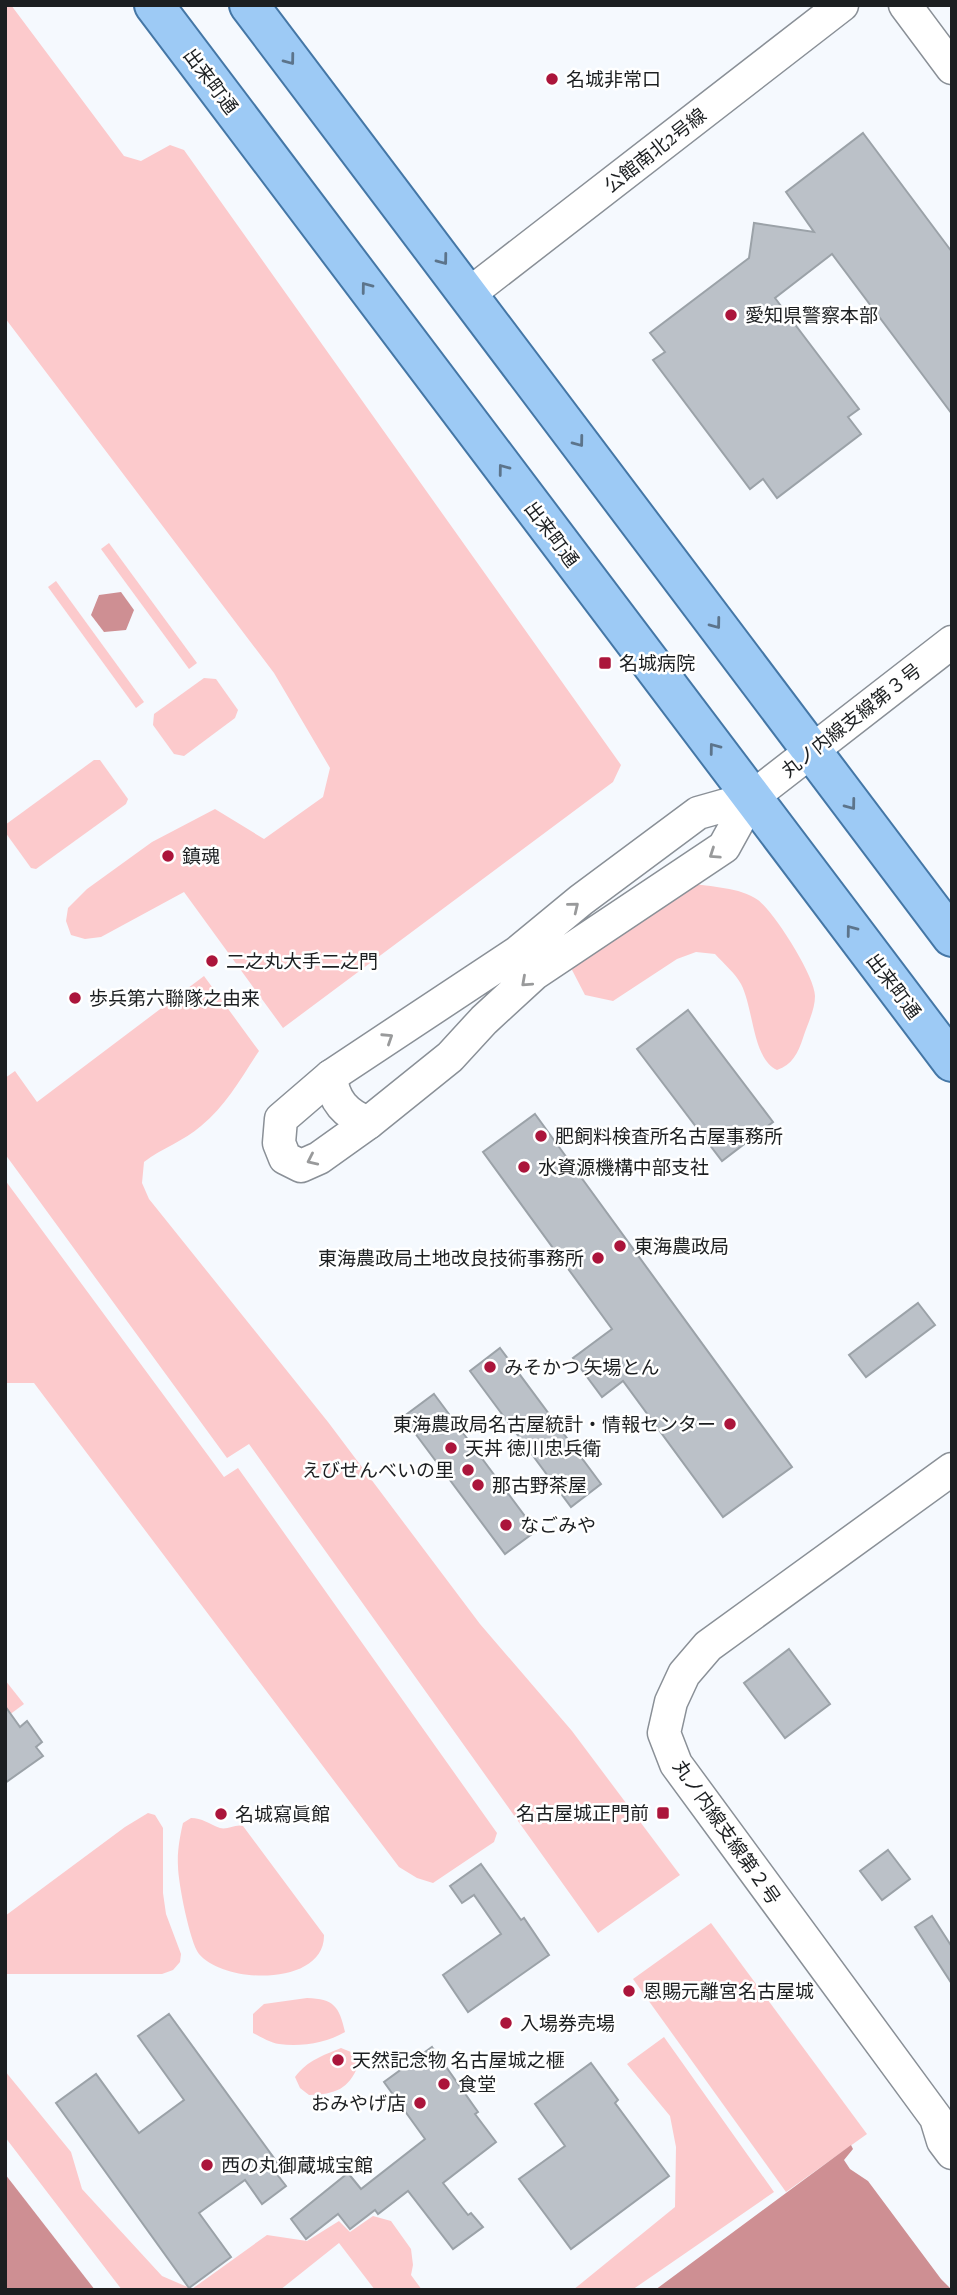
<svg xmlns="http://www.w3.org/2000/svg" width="957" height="2295" viewBox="0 0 957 2295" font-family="'Crimson Pro','Noto Sans JP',serif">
  <rect width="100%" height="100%" fill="#f5f9fe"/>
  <!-- green -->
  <g fill="#fccacc">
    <path d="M 5,5 L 11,5 L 124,156 L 141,161 L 170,145 L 184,150 L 621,765 L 613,782 L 283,1028 L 184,892 L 101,937 L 85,939 L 71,935 L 66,921 L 68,908 L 87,889 L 152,842 L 215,809 L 264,839 L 323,797 L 330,768 L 274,673 L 5,318 Z"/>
    <path d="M 109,543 L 197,663 L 189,669 L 101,549 Z"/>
    <path d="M 56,581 L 144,702 L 136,708 L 48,587 Z"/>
    <path d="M 204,678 L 216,679 L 238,710 L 235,718 L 184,756 L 174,754 L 153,725 L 154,714 Z"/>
    <path d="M 94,760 L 100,760 L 128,799 L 126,804 L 36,869 L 31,868 L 5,832 L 5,825 Z"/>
    <path d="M 689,883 C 710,887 740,887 758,900 C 774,912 815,976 815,996 C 815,1010 807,1025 803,1038 C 798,1053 792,1065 777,1070 C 752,1058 754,1009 741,984 C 735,973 724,964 715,954 L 696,952 L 677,959 L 613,1001 L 585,995 L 571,968 Z"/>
    <path d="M 204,976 L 259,1051 C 241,1078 226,1106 201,1126 C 184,1141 162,1148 144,1162 L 142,1183 L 149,1199 L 328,1422 L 480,1624 L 572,1731 L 680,1875 L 598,1933 L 249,1444 L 227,1458 L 5,1154 L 5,1078 L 15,1071 L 37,1102 Z"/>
    <path d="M 5,1180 L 224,1477 L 238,1468 L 497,1833 L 494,1842 L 433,1883 L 417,1878 L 399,1867 L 34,1383 L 5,1383 Z"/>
    <path d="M 5,1680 L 24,1704 L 5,1718 Z"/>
    <path d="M 148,1813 L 155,1815 L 163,1828 L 163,1893 L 166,1914 L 181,1954 L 180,1962 L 173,1970 L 162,1974 L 5,1974 L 5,1916 L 125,1827 Z"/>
    <path d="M 191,1818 C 202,1818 209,1824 220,1828 C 228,1830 235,1824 243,1826 L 324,1935 C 325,1986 225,1985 199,1954 C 190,1943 178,1882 178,1866 C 177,1852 180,1836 183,1823 Z"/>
    <path d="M 711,1923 L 867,2134 L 786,2192 L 633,1979 Z"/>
    <path d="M 307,1998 C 334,1999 339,2006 345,2032 C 326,2043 301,2047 279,2044 C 271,2043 261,2037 253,2033 L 253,2014 L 264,2004 Z"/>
    <path d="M 664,2037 L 774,2192 L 632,2290 L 573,2290 L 675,2207 L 676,2147 L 670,2116 L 627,2064 Z"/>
    <path d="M 341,2048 L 356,2054 L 359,2064 C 348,2090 336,2094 309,2095 L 300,2088 L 295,2077 C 308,2060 322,2056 341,2048 Z"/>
    <path d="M 5,2071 L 71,2152 L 82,2189 L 162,2276 L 192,2289 L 267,2235 L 307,2241 L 339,2221 L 350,2232 L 373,2216 L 391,2221 L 411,2249 L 413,2265 L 411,2275 L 422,2290 L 375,2290 L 339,2243 L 280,2290 L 122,2290 L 5,2137 Z"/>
  </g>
  <!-- water -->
  <g fill="#ce8f93">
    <path d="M 121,592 L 134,610 L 126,630 L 104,632 L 91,615 L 99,595 Z"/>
    <path d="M 851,2145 L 853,2149 L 844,2160 L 850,2169 L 868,2181 L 941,2279 L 952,2290 L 655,2290 Z"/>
    <path d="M 5,2174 L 95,2290 L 5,2290 Z"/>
  </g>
  <!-- building -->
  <g fill="#bbc1c8" stroke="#9ba2a8" stroke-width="2">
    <path d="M 863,133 L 952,252 L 952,414 L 832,254 L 775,298 L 859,409 L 848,417 L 861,434 L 777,498 L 763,479 L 750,489 L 653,360 L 665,352 L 650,333 L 749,258 L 754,223 L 814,232 L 786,192 Z"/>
    <path d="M 688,1010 L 773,1122 L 722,1161 L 637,1049 Z"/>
    <path d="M 535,1114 L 792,1467 L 723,1517 L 623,1381 L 602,1397 L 573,1358 L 612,1329 L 483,1152 Z"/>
    <path d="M 918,1303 L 935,1325 L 866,1377 L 849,1355 Z"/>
    <path d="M 500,1348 L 601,1484 L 571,1507 L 470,1371 Z"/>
    <path d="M 434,1394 L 536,1531 L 505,1554 L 403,1417 Z"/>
    <path d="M 789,1649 L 830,1704 L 785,1738 L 744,1683 Z"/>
    <path d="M 5,1706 L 20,1727 L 27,1721 L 42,1742 L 36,1747 L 43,1756 L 5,1783 Z"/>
    <path d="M 888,1850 L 910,1879 L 882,1900 L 860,1871 Z"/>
    <path d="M 481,1864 L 521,1920 L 524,1918 L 549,1955 L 468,2012 L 443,1975 L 501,1934 L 474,1895 L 462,1903 L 450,1886 Z"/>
    <path d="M 932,1916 L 952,1947 L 952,1984 L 915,1927 Z"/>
    <path d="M 169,2014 L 282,2169 L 276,2173 L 286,2186 L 262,2204 L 245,2180 L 199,2213 L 231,2257 L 189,2288 L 56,2103 L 96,2074 L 139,2133 L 184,2100 L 138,2036 Z"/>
    <path d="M 432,2047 L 478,2112 L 475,2114 L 496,2142 L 443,2183 L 468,2215 L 471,2213 L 483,2227 L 453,2249 L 408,2191 L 378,2214 L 375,2210 L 350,2229 L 338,2214 L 306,2239 L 291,2219 L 348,2173 L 361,2189 L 425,2139 L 384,2082 Z"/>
    <path d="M 591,2063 L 618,2100 L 615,2103 L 669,2176 L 571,2249 L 519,2179 L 565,2146 L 535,2104 Z"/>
  </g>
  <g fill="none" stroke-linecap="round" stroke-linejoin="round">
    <!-- minor casing -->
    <g stroke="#8a9097" stroke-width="35">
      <g id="minor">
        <path d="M 905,5 L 952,68"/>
        <path d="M 469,294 L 842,5"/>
        <path d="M 751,798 L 724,847 L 534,974 L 484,1020 L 450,1057 L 368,1123 L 319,1158 L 301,1166 L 285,1158 L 279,1143 L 281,1119 L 331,1076 L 518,952 L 581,900 L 698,813 L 751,798 L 952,642"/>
        <path d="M 331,1076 C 333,1101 346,1114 368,1123"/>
        <path d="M 952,1469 L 708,1646 L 684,1674 L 671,1702 L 664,1733 L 676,1764 L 936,2118 L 943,2141 L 952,2153"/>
      </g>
    </g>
    <!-- major casing -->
    <g stroke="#4577a6" stroke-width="42">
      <g id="major">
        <path d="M 154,5 L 952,1062"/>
        <path d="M 249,5 C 484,315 716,627 952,937"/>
      </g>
    </g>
    <!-- minor -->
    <use href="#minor" stroke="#fff" stroke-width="32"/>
    <!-- major -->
    <use href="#major" stroke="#9dcaf5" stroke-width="38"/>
  </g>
  <!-- one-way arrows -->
  <defs><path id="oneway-chevron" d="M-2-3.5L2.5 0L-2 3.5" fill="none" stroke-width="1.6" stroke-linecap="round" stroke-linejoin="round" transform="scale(1.75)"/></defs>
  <g stroke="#5c748b">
    <use href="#oneway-chevron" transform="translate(290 60) rotate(53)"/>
    <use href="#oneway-chevron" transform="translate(443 260) rotate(53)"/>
    <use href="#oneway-chevron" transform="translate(366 287) rotate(-127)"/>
    <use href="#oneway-chevron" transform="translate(579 442) rotate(53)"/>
    <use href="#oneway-chevron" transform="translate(503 469) rotate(-127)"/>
    <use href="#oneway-chevron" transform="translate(716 624) rotate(53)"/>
    <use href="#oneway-chevron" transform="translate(714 748) rotate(-127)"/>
    <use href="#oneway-chevron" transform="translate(851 805) rotate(53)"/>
    <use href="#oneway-chevron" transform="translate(851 930) rotate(-127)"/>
  </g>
  <g stroke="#999a9b">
    <use href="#oneway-chevron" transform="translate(714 854) rotate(146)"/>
    <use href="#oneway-chevron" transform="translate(574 907) rotate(-39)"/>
    <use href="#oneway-chevron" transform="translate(526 982) rotate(138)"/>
    <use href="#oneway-chevron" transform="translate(388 1038) rotate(-33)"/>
    <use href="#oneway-chevron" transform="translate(312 1160) rotate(155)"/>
  </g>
  <!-- markers -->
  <g fill="#ab153b" stroke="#fff" stroke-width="2.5">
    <circle cx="552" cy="79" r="7"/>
    <circle cx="731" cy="315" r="7"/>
    <rect x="598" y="656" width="14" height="14" rx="3.5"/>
    <circle cx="168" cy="856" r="7"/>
    <circle cx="212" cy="961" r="7"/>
    <circle cx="75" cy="998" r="7"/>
    <circle cx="541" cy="1136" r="7"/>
    <circle cx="524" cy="1167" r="7"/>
    <circle cx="620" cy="1246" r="7"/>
    <circle cx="598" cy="1258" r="7"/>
    <circle cx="490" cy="1367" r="7"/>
    <circle cx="730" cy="1424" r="7"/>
    <circle cx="451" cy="1448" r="7"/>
    <circle cx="468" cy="1470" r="7"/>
    <circle cx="478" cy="1485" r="7"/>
    <circle cx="506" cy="1525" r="7"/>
    <rect x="656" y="1806" width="14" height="14" rx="3.5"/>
    <circle cx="221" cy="1814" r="7"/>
    <circle cx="629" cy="1991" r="7"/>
    <circle cx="506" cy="2023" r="7"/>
    <circle cx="338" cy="2060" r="7"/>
    <circle cx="444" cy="2084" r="7"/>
    <circle cx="420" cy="2103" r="7"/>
    <circle cx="207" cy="2165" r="7"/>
  </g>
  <g text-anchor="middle" stroke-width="5" stroke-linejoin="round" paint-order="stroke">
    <!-- poi labels -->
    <g font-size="19" fill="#1c1f21" stroke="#fff" text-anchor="start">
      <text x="566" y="86">名城非常口</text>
      <text x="745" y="322">愛知県警察本部</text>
      <text x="619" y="670">名城病院</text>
      <text x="182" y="863">鎮魂</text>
      <text x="226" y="968">二之丸大手二之門</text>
      <text x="89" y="1005">歩兵第六聯隊之由来</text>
      <text x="555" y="1143">肥飼料検査所名古屋事務所</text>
      <text x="538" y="1174">水資源機構中部支社</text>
      <text x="634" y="1253">東海農政局</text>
      <text x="584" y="1265" text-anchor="end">東海農政局土地改良技術事務所</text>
      <text x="504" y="1374">みそかつ 矢場とん</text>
      <text x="716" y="1431" text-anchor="end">東海農政局名古屋統計・情報センター</text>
      <text x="465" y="1455">天丼 徳川忠兵衛</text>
      <text x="454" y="1477" text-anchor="end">えびせんべいの里</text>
      <text x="492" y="1492">那古野茶屋</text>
      <text x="520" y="1532">なごみや</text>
      <text x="649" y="1820" text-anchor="end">名古屋城正門前</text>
      <text x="235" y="1821">名城寫眞館</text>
      <text x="643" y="1998">恩賜元離宮名古屋城</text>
      <text x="520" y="2030">入場券売場</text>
      <text x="352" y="2067">天然記念物 名古屋城之榧</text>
      <text x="458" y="2091">食堂</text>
      <text x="406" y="2110" text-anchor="end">おみやげ店</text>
      <text x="221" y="2172">西の丸御蔵城宝館</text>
    </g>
    <!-- street labels -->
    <g font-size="19" fill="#1c1f21" stroke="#fff">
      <text transform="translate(211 81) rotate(53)" y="7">出来町通</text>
      <text transform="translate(655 150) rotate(-38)" y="7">公館南北2号線</text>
      <text transform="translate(552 534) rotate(53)" y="7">出来町通</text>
      <text transform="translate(851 720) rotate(-38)" y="7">丸ノ内線支線第３号</text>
      <text transform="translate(894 986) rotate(53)" y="7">出来町通</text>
      <text transform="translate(727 1832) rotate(55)" y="7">丸ノ内線支線第２号</text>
    </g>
  </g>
  <!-- border -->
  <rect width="957" height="2295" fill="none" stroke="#1c1f21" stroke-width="14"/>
</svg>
